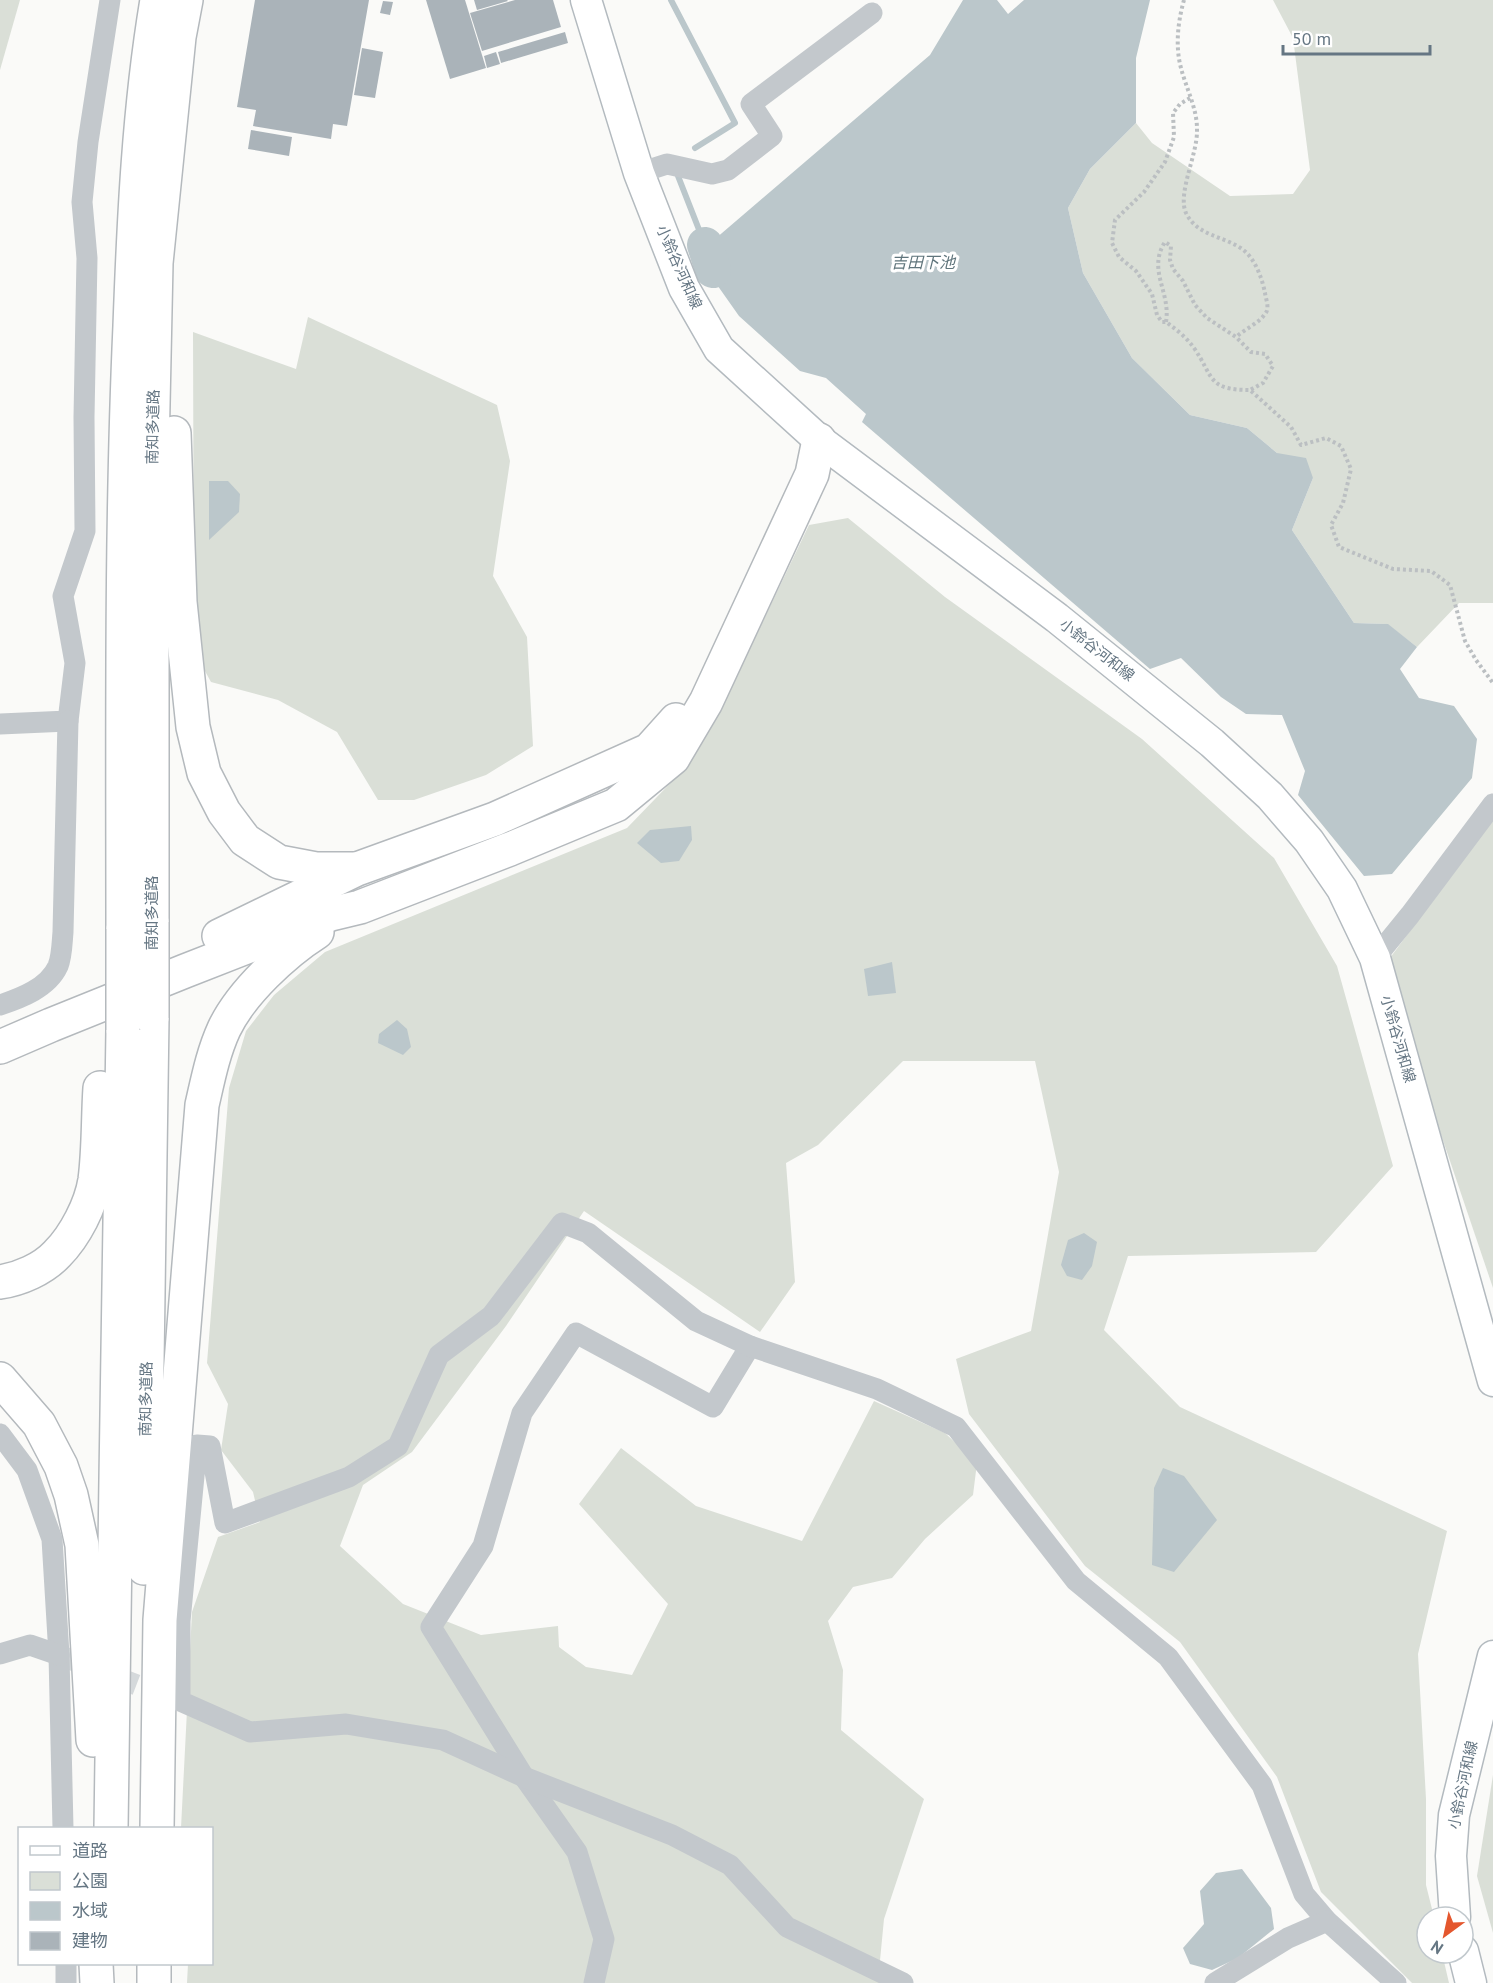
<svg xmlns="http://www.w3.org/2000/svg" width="1493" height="1983" viewBox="0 0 1493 1983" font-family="'PT Sans','Noto Sans JP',sans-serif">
  <rect width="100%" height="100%" fill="#fafaf8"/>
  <!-- green -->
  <g fill="#dadfd7">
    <path d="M 0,0 L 20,0 L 0,70 Z"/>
    <path d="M 1273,0 L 1493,0 L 1493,603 L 1459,603 L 1417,647 L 1387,624 L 1354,623 L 1292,530 L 1313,478 L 1277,453 L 1247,428 L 1190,415 L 1132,358 L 1083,273 L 1068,208 L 1090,169 L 1136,123 L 1152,143 L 1230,196 L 1293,194 L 1310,170 L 1293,38 Z"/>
    <path d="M 308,317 L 497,405 L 510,461 L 493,576 L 527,637 L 533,746 L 486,775 L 414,800 L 378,800 L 337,732 L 278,700 L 211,682 L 194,651 L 193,332 L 296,369 Z"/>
    <path d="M 848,518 L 945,597 L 1142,739 L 1274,858 L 1337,966 L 1393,1166 L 1316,1252 L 1128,1256 L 1104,1330 L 1180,1407 L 1447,1531 L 1418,1654 L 1426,1799 L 1426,1885 L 1434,1917 L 1427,1917 L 1427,1953 L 1442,1953 L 1449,1983 L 1412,1983 L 1321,1892 L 1277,1777 L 1180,1642 L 1085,1566 L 969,1414 L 956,1359 L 1031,1331 L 1059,1172 L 1035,1061 L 903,1061 L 818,1145 L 786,1163 L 795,1282 L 760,1332 L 584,1211 L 506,1326 L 412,1452 L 363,1485 L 340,1546 L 403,1604 L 481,1635 L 558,1626 L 559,1647 L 586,1667 L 632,1675 L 668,1604 L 579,1504 L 621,1448 L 696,1506 L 802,1541 L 874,1401 L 945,1433 L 977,1463 L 973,1495 L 925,1539 L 892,1578 L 853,1587 L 828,1621 L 843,1670 L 841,1730 L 924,1799 L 884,1919 L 878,1981 L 880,1983 L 187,1983 L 188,1964 L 212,1964 L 212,1828 L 181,1828 L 192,1612 L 218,1537 L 260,1522 L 253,1492 L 221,1450 L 228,1404 L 207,1363 L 229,1088 L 246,1031 L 274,995 L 325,952 L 627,828 L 683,770 L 721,709 L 809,525 Z"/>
    <path d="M 1493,819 L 1493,1288 L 1384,966 Z"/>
    <path d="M 1493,1775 L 1493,1933 L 1477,1876 Z"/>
  </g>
  <!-- water -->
  <g fill="#bbc7cb">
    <path d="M 963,0 L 997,0 L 1008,14 L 1024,0 L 1150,0 L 1136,58 L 1136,123 L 1090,169 L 1068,208 L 1083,273 L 1132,358 L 1190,415 L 1247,428 L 1277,453 L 1306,458 L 1313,478 L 1292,530 L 1354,623 L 1388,624 L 1417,647 L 1400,669 L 1419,698 L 1454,706 L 1477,739 L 1472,778 L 1392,874 L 1364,876 L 1298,795 L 1305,771 L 1282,715 L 1246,714 L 1221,697 L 1181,658 L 1150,669 L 862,422 L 866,414 L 826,378 L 800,371 L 739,316 L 708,272 L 719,267 L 715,239 L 930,55 Z"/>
    <path d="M 209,481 L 228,481 L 240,494 L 239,512 L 209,540 Z"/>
    <path d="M 691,826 L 692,840 L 679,861 L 661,863 L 637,843 L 650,830 Z"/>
    <path d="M 892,962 L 896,993 L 868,996 L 864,969 Z"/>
    <path d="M 397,1020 L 407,1029 L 411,1047 L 403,1055 L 378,1043 L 379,1034 Z"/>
    <path d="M 1084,1233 L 1097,1242 L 1092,1266 L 1082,1280 L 1067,1276 L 1061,1265 L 1068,1240 Z"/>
    <path d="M 1163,1468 L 1184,1476 L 1217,1520 L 1174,1572 L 1152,1565 L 1154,1488 Z"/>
    <path d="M 1242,1869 L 1271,1908 L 1274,1929 L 1238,1958 L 1212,1970 L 1190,1964 L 1183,1948 L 1204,1924 L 1200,1891 L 1216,1873 Z"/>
  </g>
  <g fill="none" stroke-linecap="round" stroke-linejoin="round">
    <!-- stream -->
    <g stroke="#bbc7cb" stroke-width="6">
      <path d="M 671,0 L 735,123 L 695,148"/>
      <path d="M 678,176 L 705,245"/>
    </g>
    <!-- river -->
    <path stroke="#bbc7cb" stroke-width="36" d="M 705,245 L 713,270"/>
  </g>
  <!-- building -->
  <g fill="#aab3b9">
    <path d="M 255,0 L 369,0 L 347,126 L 333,124 L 331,139 L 253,126 L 256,110 L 237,107 Z"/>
    <path d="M 426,0 L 465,0 L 486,68 L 450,79 Z"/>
    <path d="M 474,0 L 507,0 L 508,1 L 477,10 Z"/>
    <path d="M 515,0 L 553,0 L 561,27 L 482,51 L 470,13 Z"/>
    <path d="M 383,1 L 393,2 L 390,15 L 380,13 Z"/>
    <path d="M 565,32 L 568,43 L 501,63 L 498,52 Z"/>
    <path d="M 362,48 L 383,52 L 375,98 L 354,95 Z"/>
    <path d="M 496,52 L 500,64 L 487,68 L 484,56 Z"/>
    <path d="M 251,130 L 292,137 L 289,156 L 248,149 Z"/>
  </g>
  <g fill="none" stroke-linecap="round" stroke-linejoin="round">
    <!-- minor-tunnel -->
    <path stroke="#d5d9db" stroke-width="21" stroke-dasharray="21 10" stroke-linecap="butt" d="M 59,1655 L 168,1697"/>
    <!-- secondary casing -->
    <g stroke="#b3babf" stroke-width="33">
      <g id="secondary">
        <path d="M 586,0 L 639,173 L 684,288 L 719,349 L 819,440 L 1057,618 L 1212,743 L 1270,796 L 1309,841 L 1342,889 L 1375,958 L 1493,1381"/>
        <path d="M 1455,1917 L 1451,1856 L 1454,1815 L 1493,1656"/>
        <path d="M 1463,1951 L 1471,1983"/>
      </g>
    </g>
    <!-- motorway casing -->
    <g stroke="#b4b9bd" stroke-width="36">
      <g id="motorway">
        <path d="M 174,433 L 180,602 L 193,727 L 204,773 L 224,812 L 245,840 L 279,862 L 316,869 L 353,869"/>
        <path d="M 152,922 L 152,451 L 156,263 L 179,37 L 186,0"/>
        <path d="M 123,929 C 123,728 121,527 130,326 C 134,217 139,108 157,0"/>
        <path d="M 219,936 L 357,869 L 495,819 L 649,750 L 676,720"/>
        <path d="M 0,1047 L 51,1025 L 185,971 L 331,914 L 360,907 L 510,849 L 616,805 L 673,758 L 706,702 L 812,474 L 819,440"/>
        <path d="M 0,1282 C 20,1279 43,1269 57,1254 C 75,1236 91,1205 95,1180 C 99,1150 98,1118 100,1088"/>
        <path d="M 0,1379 L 39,1424 L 61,1466 L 71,1495 L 82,1545 L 93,1740"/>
        <path d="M 144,1568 L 152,1018"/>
        <path d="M 111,1828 C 116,1562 117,1296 123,1030"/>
        <path d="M 157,1828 L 160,1620 L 202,1105 C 208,1079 213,1053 224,1029 C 241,993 284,953 317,932"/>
        <path d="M 96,1964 L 97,1983"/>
        <path d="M 154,1983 L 154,1964"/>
      </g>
    </g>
    <!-- path -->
    <g stroke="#bbbfc2" stroke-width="4" stroke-dasharray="3 3" stroke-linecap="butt">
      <path d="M 1184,0 C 1178,21 1175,46 1181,68 C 1186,88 1197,108 1197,129 C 1198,154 1177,193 1186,213 C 1197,236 1224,236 1242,249 C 1255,258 1262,278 1265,293 C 1266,300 1270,308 1265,314 C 1259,323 1245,329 1236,337"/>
      <path d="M 1190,98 L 1180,104 L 1173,113 L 1174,137 L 1165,162 L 1144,192 L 1115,220 L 1112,243 L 1119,257 L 1136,271 L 1152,294 L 1157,315 L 1162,322 L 1166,322 C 1176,329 1187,338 1194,348 C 1214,377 1207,390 1250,390 L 1291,427 L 1301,445 L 1326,438 L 1341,446 L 1351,469 L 1343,503 L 1331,525 L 1339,547 L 1393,569 L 1431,571 L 1450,585 L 1465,641 L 1476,660 L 1493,683"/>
      <path d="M 1166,322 C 1171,292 1147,270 1165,242 L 1171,246 L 1170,260 L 1173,269 L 1183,281 L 1195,305 L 1207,318 L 1236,337 L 1251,352 L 1265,354 L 1273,366 L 1263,383 L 1250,390"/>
    </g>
    <!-- minor -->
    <g stroke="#c3c8cc" stroke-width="21">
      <path d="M 639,173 L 667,164 L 712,174 L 728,170 L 772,136 L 751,104 L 872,13"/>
      <path d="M 0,724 L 68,721 L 75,663 L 63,596 L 85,531 L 84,417 L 87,258 L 82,202 L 88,142 L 110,0"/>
      <path d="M 1375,958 L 1410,915 L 1493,804"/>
      <path d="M 0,1005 C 21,998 48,988 58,966 C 62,956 62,943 63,932 L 68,721"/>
      <path d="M 0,1434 L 27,1470 L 52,1539 L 59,1655 L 63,1828"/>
      <path d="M 0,1654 L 30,1645 L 59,1655"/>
      <path d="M 66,1964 L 66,1983"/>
      <path d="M 594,1983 L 604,1939 L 577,1852 L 524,1777 L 431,1627 L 483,1546 L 522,1413 L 576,1333 L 713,1407 L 750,1346"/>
      <path d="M 903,1983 L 787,1927 L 730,1865 L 672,1835 L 524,1777 L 443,1740 L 346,1724 L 250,1732 L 180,1701 L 180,1621 L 197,1445 L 210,1446 L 225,1523 L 349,1477 L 398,1446 L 439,1355 L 491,1316 L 562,1223 L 588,1233 L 696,1321 L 750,1346 L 877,1389 L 956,1427 L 1076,1581 L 1168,1657 L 1262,1785 L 1304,1894 L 1327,1921 L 1396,1983"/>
      <path d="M 1215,1983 L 1288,1938 L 1327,1921"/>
    </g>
    <!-- secondary -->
    <use href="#secondary" stroke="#fff" stroke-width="30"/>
    <!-- motorway -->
    <use href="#motorway" stroke="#fff" stroke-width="33"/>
    <!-- motorway-bridge casing -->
    <g stroke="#b4b9bd" stroke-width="36" stroke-linecap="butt">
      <g id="motorway-bridge">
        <path d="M 123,929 L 123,1030"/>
        <path d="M 152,1018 L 152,922"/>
      </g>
    </g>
    <!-- motorway-bridge -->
    <use href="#motorway-bridge" stroke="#fff" stroke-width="33"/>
  </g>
  <g text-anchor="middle" stroke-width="6" stroke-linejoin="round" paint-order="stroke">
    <!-- street labels -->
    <g font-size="15" fill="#657683" stroke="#fff">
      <text transform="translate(679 267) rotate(66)" y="5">小鈴谷河和線</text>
      <text transform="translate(153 427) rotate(-89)" y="5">南知多道路</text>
      <text transform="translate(1097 650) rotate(38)" y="5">小鈴谷河和線</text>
      <text transform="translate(152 913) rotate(-90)" y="5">南知多道路</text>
      <text transform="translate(1398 1039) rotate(74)" y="5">小鈴谷河和線</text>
      <text transform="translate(146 1399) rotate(-89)" y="5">南知多道路</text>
      <text transform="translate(1463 1785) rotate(-78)" y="5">小鈴谷河和線</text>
    </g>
    <!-- water labels -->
    <g font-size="16" font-style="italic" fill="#60757c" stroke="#fff">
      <text x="923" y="268">吉田下池</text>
    </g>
  </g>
  <!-- legend -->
  <rect x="18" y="1827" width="195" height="138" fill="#ffffff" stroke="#c1c8cd" stroke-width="1.5"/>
  <rect x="30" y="1846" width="30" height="9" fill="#ffffff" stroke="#c1c8cd" stroke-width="1.5"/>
  <text x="72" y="1857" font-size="18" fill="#657683">道路</text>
  <rect x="30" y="1872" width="30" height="18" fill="#dadfd7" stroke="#c1c8cd" stroke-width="1.5"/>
  <text x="72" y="1887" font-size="18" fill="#657683">公園</text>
  <rect x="30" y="1902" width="30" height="18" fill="#bbc7cb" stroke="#c1c8cd" stroke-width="1.5"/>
  <text x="72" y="1917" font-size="18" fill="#657683">水域</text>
  <rect x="30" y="1932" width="30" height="18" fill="#aab3b9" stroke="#c1c8cd" stroke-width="1.5"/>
  <text x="72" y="1947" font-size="18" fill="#657683">建物</text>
  <!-- north arrow -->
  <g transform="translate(1445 1935) rotate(213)"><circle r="28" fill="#ffffff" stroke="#c1c8cd" stroke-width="1.5"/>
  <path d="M0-4.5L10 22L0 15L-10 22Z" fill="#e4572e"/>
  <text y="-9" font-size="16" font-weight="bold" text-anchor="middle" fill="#657683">N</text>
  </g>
  <!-- scale -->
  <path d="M1283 45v9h147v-9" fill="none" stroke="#657683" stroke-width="3"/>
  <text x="1292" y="45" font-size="18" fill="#657683" stroke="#ffffff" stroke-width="4.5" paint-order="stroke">50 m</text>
</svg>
